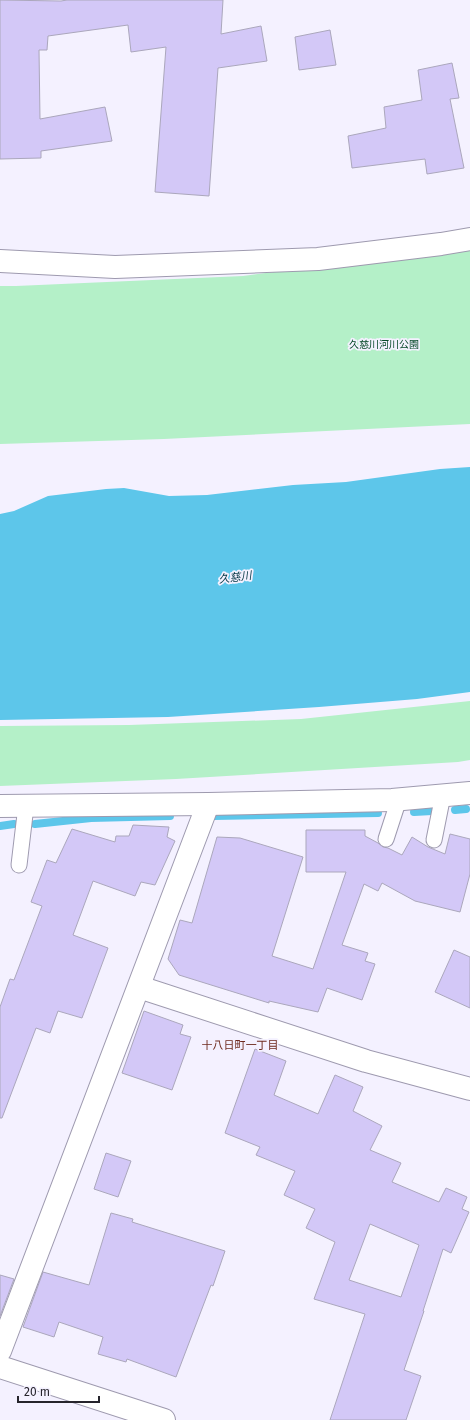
<svg xmlns="http://www.w3.org/2000/svg" width="470" height="1420" viewBox="0 0 470 1420" font-family="'Fira Sans','Noto Sans JP',sans-serif">
  <rect width="100%" height="100%" fill="#f4f1ff"/>
  <!-- green -->
  <g fill="#b4f0c8">
    <path d="M 470,247 L 470,424 L 164,439 L 0,444 L 0,286 L 16,286 L 243,276 Z"/>
    <path d="M 470,701 L 470,760 L 458,762 L 176,779 L 0,786 L 0,726 L 129,725 L 301,719 Z"/>
  </g>
  <!-- water -->
  <path fill="#5dc6ea" d="M 470,467 L 470,692 L 417,699 L 319,707 L 168,717 L 0,720 L 0,514 L 14,511 L 48,496 L 106,489 L 124,488 L 169,496 L 207,495 L 293,485 L 346,482 L 440,469 Z"/>
  <g fill="none" stroke-linecap="round" stroke-linejoin="round">
    <!-- stream -->
    <g stroke="#5dc6ea" stroke-width="8">
      <path d="M 455,810 L 466,809"/>
      <path d="M 414,812 L 432,811"/>
      <path d="M 214,816 L 378,813"/>
      <path d="M 35,824 L 91,818 L 170,816"/>
      <path d="M 0,826 L 14,824"/>
    </g>
  </g>
  <!-- building -->
  <g fill="#d3c8f7" stroke="#aba7bc" fill-rule="evenodd">
    <path d="M 0,0 L 61,1 L 67,0 L 223,0 L 221,34 L 261,26 L 267,61 L 218,68 L 209,196 L 155,192 L 166,47 L 131,52 L 128,25 L 48,36 L 47,50 L 39,50 L 40,119 L 105,107 L 112,141 L 41,151 L 41,158 L 0,159 Z"/>
    <path d="M 330,30 L 336,65 L 299,70 L 295,37 Z"/>
    <path d="M 452,63 L 459,98 L 450,99 L 464,168 L 427,174 L 425,159 L 352,168 L 348,136 L 386,128 L 384,107 L 422,100 L 418,70 Z"/>
    <path d="M 133,825 L 169,827 L 167,837 L 175,841 L 155,885 L 141,882 L 135,896 L 93,881 L 73,935 L 108,948 L 82,1018 L 58,1011 L 50,1033 L 36,1028 L 2,1118 L 0,1118 L 0,1007 L 10,979 L 14,980 L 42,906 L 31,902 L 47,860 L 56,863 L 72,829 L 115,842 L 116,836 L 129,836 Z"/>
    <path d="M 306,830 L 365,830 L 365,836 L 378,843 L 383,847 L 388,848 L 402,855 L 412,837 L 428,847 L 445,854 L 450,834 L 470,839 L 470,874 L 460,912 L 415,901 L 382,883 L 378,891 L 364,884 L 342,945 L 368,953 L 365,961 L 375,964 L 362,1000 L 327,988 L 318,1012 L 269,1001 L 269,1003 L 179,975 L 168,959 L 180,920 L 192,923 L 217,837 L 240,838 L 303,857 L 272,956 L 313,969 L 346,872 L 306,872 Z"/>
    <path d="M 454,950 L 470,957 L 470,1008 L 435,992 Z"/>
    <path d="M 144,1011 L 183,1025 L 180,1034 L 191,1037 L 172,1090 L 122,1073 Z"/>
    <path d="M 255,1049 L 286,1061 L 274,1095 L 318,1114 L 335,1075 L 363,1087 L 353,1111 L 382,1126 L 370,1150 L 401,1163 L 392,1182 L 439,1202 L 446,1188 L 467,1197 L 462,1209 L 469,1212 L 451,1253 L 443,1249 L 423,1311 L 424,1311 L 404,1370 L 421,1376 L 406,1420 L 330,1420 L 365,1314 L 314,1299 L 335,1242 L 306,1228 L 315,1209 L 284,1195 L 295,1171 L 256,1155 L 260,1147 L 225,1133 ZM 370,1224 L 419,1245 L 401,1297 L 349,1280 Z"/>
    <path d="M 106,1153 L 131,1161 L 118,1197 L 94,1189 Z"/>
    <path d="M 111,1213 L 133,1219 L 132,1222 L 225,1251 L 213,1286 L 211,1285 L 176,1377 L 127,1359 L 126,1362 L 98,1354 L 103,1337 L 59,1322 L 54,1337 L 23,1327 L 43,1272 L 89,1285 Z"/>
    <path d="M 0,1275 L 14,1279 L 0,1316 Z"/>
  </g>
  <g fill="none" stroke-linecap="round" stroke-linejoin="round">
    <!-- lane casing -->
    <g stroke="#9e9aaf" stroke-width="17">
      <g id="lane">
        <path d="M 386,839 L 399,799"/>
        <path d="M 434,840 L 443,795"/>
        <path d="M 19,865 L 26,806"/>
      </g>
    </g>
    <!-- street casing -->
    <g stroke="#9e9aaf" stroke-width="24">
      <g id="street">
        <path d="M 0,261 L 115,267 L 318,259 L 441,244 L 470,239"/>
        <path d="M 0,806 L 208,804 L 392,800 L 470,793"/>
        <path d="M 139,987 L 366,1061 L 470,1089"/>
        <path d="M 0,1351 L 208,804"/>
      </g>
    </g>
    <!-- highway casing -->
    <g stroke="#9e9aaf" stroke-width="24">
      <path id="highway" d="M 0,1367 L 164,1420"/>
    </g>
    <!-- lane -->
    <use href="#lane" stroke="#fff" stroke-width="15"/>
    <!-- street -->
    <use href="#street" stroke="#fff" stroke-width="22"/>
    <!-- highway -->
    <use href="#highway" stroke="#fff" stroke-width="22"/>
  </g>
  <g text-anchor="middle" stroke-width="3.5" stroke-linejoin="round" paint-order="stroke">
    <!-- park labels -->
    <g font-size="10" fill="#064828" stroke="#f4f1ff">
      <text x="384" y="348">久慈川河川公園</text>
    </g>
    <!-- water labels -->
    <g font-size="11" font-style="italic" fill="#053846" stroke="#f4f1ff">
      <text transform="translate(235 577) rotate(-7)" y="4">久慈川</text>
    </g>
    <!-- neighbourhood labels -->
    <g font-size="11" fill="#6e2a1e" stroke="#f4f1ff">
      <text x="240" y="1049">十八日町一丁目</text>
    </g>
  </g>
  <!-- scale -->
  <path d="M18 1396v6h81v-6" fill="none" stroke="#26242c" stroke-width="2"/>
  <text x="24" y="1396" font-size="12" fill="#26242c" stroke="#f4f1ff" stroke-width="3" paint-order="stroke">20 m</text>
</svg>
